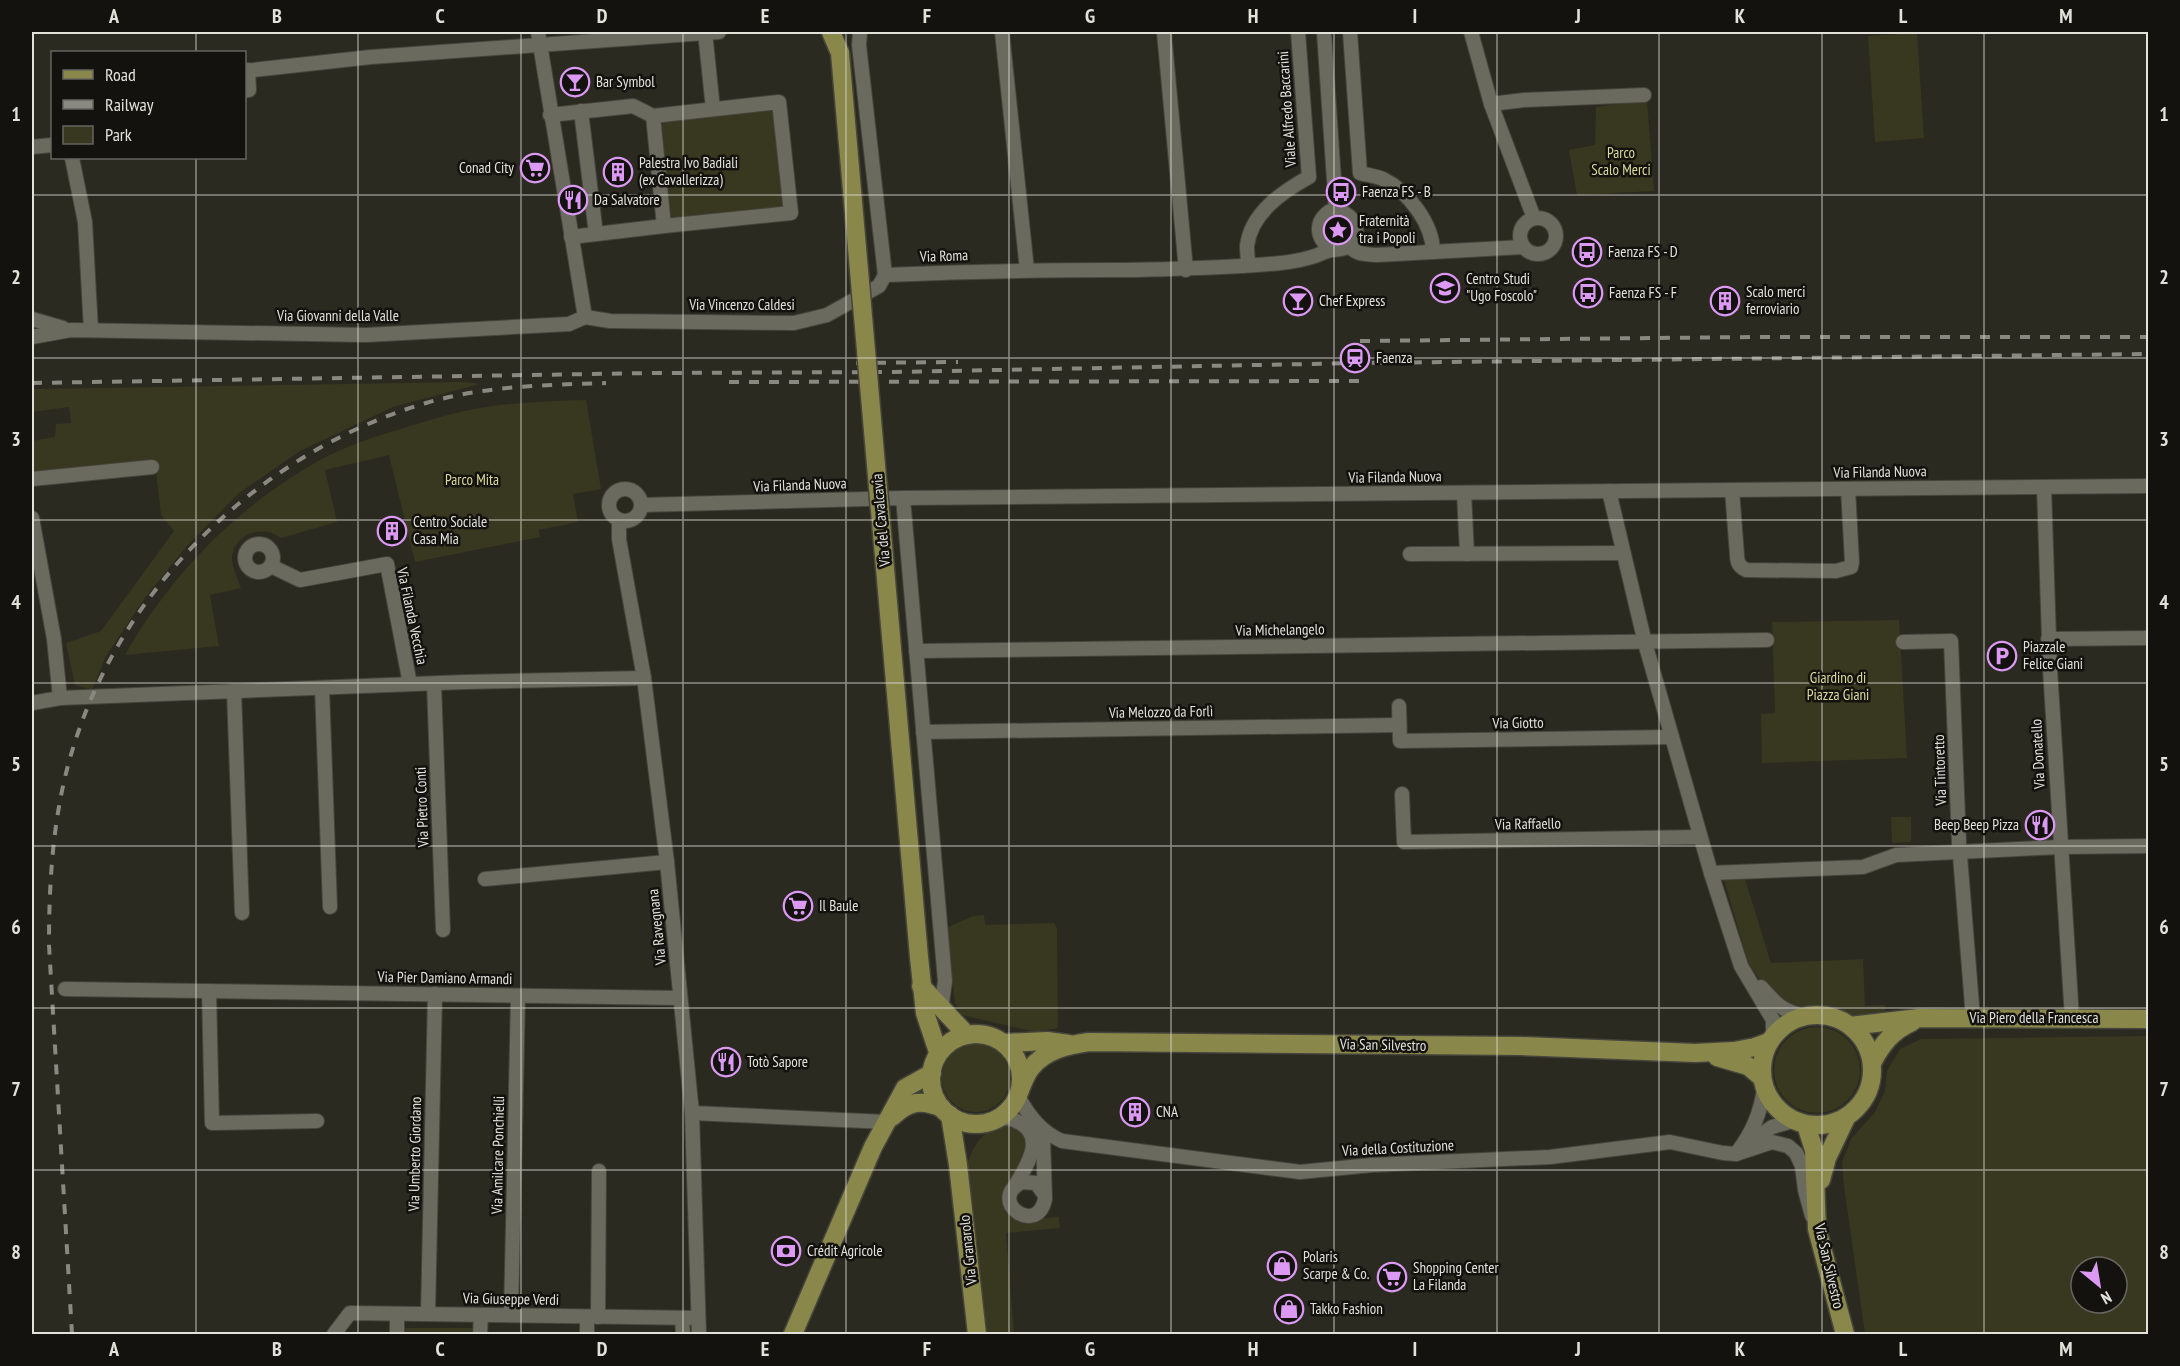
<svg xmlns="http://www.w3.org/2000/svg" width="2180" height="1366" viewBox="0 0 2180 1366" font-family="'PT Sans Narrow',sans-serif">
  <rect width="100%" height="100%" fill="#2a2a21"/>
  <!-- green -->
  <g fill="#38371f" fill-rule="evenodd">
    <path d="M 1917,33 L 1924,138 L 1875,142 L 1868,36 Z"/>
    <path d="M 1647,100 L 1654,191 L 1577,195 L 1569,150 L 1595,145 L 1596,107 Z"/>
    <path d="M 775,106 L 786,211 L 668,224 L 657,119 Z"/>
    <path d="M 1333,216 L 1342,217 L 1351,227 L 1347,240 L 1339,244 L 1330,242 L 1323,226 Z"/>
    <path d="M 466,382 L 480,384 L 393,407 L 300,451 L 239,493 L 186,547 L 144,599 L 106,656 L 92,690 L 75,685 L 66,643 L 101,631 L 174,531 L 161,515 L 155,463 L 32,473 L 32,441 L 55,437 L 56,424 L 71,423 L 69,407 L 32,412 L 32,389 Z"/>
    <path d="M 586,400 L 601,489 L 573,494 L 578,522 L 539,530 L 540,537 L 415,562 L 389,455 L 325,470 L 337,522 L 281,538 C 262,523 232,535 232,560 C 233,569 238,580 241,588 L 210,595 L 219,646 L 125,655 C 171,574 237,507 318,461 C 345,446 377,436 407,427 C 433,419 459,411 486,407 C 519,402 553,401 586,400 Z"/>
    <path d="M 1899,620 L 1907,758 L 1762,763 L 1761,714 L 1775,713 L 1772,622 Z"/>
    <path d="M 1891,817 L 1911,817 L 1911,842 L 1892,843 Z"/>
    <path d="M 1723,876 L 1744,876 L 1771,963 L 1863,959 L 1865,1006 L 1885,1005 L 1885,1015 L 1858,1018 L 1826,1007 L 1794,1008 L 1785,1005 L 1763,984 L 1748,963 Z"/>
    <path d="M 984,915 L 985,925 L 1054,923 L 1057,928 L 1058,1028 L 1035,1032 L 962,1015 L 955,1003 L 946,928 L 973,916 Z"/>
    <circle cx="1817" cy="1070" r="43"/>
    <path d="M 2146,1036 L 2148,1084 L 2148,1334 L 1865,1334 L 1844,1186 L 1842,1162 L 1851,1139 L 1875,1112 L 1885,1091 L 1887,1071 L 1900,1049 L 1921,1039 ZM 2081,1267 L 2117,1267 L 2117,1303 L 2081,1303 Z"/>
    <circle cx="976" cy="1078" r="34"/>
    <path d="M 1006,1125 C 1011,1126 1017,1127 1020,1129 C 1042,1144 1014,1179 1006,1194 L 1035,1219 L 1059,1217 L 1060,1228 L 1006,1233 L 1014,1334 L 983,1334 L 967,1165 C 974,1144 983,1129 1006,1125 Z"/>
    <rect x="405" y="1328" width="67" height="6"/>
  </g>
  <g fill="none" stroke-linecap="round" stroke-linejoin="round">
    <!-- minor casing -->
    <g stroke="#45453c" stroke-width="16">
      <g id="minor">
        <path d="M 538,32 L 585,317"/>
        <path d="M 705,32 L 713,109"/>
        <path d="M 860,32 L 859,45 L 885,275"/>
        <path d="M 1002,32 L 1027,270"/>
        <path d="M 1164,32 L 1186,270"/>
        <path d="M 1324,32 L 1336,210"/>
        <path d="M 1350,32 L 1360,173 C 1367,175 1376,176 1383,179 C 1408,191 1433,224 1433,252"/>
        <path d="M 1471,32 L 1491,104 L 1534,218"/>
        <path d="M 244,71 L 371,57 L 719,32"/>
        <path d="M 244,91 L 249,90 L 248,70"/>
        <path d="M 1491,104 L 1524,100 L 1644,95"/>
        <path d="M 581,111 L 596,234"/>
        <path d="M 550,115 L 633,106 L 653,116 L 664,226 L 571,237"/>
        <path d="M 653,116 L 779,102 L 791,213 L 664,226"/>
        <path d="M 32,147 L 52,145"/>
        <path d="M 72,158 L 85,222 L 91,330"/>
        <circle cx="1538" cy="236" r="18"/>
        <path d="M 1349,245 C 1355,255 1366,254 1377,255 L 1523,247"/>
        <path d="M 1248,265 C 1248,259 1247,252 1247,246 C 1251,213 1282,192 1309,177 L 1298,32"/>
        <path d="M 885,275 C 961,272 1037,270 1113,270 C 1155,270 1197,268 1240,266 C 1268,264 1299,264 1325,252 C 1333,248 1342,252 1350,245 C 1366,230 1349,207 1330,211 C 1314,222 1316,239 1332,249"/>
        <path d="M 585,317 L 610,321 L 794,323 L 827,315 L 879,286 L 885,275"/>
        <path d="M 32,319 L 63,328"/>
        <path d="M 32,337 L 71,330 L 366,335 L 569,324 L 585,317"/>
        <path d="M 32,479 L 152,467"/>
        <path d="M 2044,487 L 2050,669 L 2072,1018"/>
        <circle cx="625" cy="505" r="16"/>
        <path d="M 1732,490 L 1737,555 C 1737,563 1739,566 1746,570 L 1836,571 L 1851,567 L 1852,562 L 1848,489"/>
        <path d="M 1609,491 L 1645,643 L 1711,873 L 1741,966 L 1773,1020 L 1773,1036"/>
        <path d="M 1464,493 L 1467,554"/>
        <path d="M 903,498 L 945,981 L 941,1010"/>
        <path d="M 641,505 L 903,498 L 2148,486"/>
        <path d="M 32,518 L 54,639 L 60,698"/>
        <path d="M 619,520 L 619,539 L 644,678 L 667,862 L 692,1113 L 699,1334"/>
        <circle cx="259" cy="558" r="14"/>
        <path d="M 1410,554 L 1622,553"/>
        <path d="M 271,566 L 300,580 L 387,564 L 410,684"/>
        <path d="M 2048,639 L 2148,638"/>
        <path d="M 1903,642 L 1951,641 L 1959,843 L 1973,1018"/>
        <path d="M 916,651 L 1767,640"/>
        <path d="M 434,684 L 443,930"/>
        <path d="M 322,688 L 330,907"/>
        <path d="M 234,691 L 242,913"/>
        <path d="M 32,703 L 60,698 L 465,682 L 644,678"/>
        <path d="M 1399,706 L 1400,741 L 1672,737"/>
        <path d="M 923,732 L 1399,725"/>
        <path d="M 1402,794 L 1404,842 L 1700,837"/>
        <path d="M 1711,873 L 1863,867 L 1896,855 L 2060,847 L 2148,846"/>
        <path d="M 485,879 L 667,862"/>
        <path d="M 1761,987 C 1776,1004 1784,1013 1807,1016"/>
        <path d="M 65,989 L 680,998"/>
        <path d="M 209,991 L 212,1123 L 317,1121"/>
        <path d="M 1018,1096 C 1029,1116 1041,1132 1062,1141 L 1300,1172 L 1372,1165 L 1550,1157 L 1670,1142 L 1723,1153 L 1736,1154 L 1772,1142 L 1788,1146 L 1796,1153 L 1802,1166 L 1805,1190 L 1812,1216"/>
        <path d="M 692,1113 L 886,1122"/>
        <path d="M 992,1121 C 1003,1117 1010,1117 1020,1123 C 1047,1138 1025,1168 1015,1186"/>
        <path d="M 1037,1126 L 1043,1138 L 1045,1199 C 1037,1238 986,1200 1022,1182 L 1036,1183 L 1044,1194"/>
        <path d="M 1749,1143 L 1772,1127 L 1793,1121"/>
        <path d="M 1736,1154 C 1752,1133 1760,1115 1764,1089"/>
        <path d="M 428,1314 L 435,994"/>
        <path d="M 511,1315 L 518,996"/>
        <path d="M 598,1317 L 599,1171"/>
        <path d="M 682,1318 L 683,1334"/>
        <path d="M 334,1334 L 350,1313 L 698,1318"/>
        <path d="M 397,1334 L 397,1314"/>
        <path d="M 480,1334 L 481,1315"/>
        <path d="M 587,1334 L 587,1317"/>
      </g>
    </g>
    <!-- major casing -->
    <g stroke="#45453c" stroke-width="21">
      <g id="major">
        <path d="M 831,32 L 840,53"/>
        <path d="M 919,957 L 925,1013 L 938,1052"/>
        <path d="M 921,986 L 967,1035"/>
        <circle cx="1817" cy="1070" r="55"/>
        <path d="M 1850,1026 L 1919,1018 L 2148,1019"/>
        <circle cx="976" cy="1079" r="45"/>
        <path d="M 1004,1043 L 1047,1041 L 1069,1044"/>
        <path d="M 1717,1057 L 1748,1066 L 1761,1077"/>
        <path d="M 1872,1063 C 1882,1044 1892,1031 1912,1022"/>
        <path d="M 1020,1090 C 1023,1083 1026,1074 1031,1068 C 1045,1050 1068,1045 1089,1042 L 1521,1046 L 1695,1053 L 1734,1051 L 1755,1047 L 1769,1042"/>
        <path d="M 950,1115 L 958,1165 L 977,1334"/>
        <path d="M 892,1117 C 909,1101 921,1099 942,1108"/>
        <path d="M 1806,1125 L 1814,1150 L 1817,1229 L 1845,1334"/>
        <path d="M 1821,1180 L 1827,1158 L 1846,1118"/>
        <path d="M 793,1334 L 873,1147 L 905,1088 L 932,1073"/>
      </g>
    </g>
    <!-- minor -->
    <use href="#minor" stroke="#6a6a5f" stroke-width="14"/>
    <!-- major -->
    <use href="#major" stroke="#8a874b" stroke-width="18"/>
    <!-- rail -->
    <g stroke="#898981" stroke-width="4" stroke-dasharray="10 10" stroke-linecap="butt">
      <path d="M 1360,341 L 1753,337 L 2148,337"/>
      <path d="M 856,363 L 958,362"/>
      <path d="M 729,382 L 1361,381"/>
      <path d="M 32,383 L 653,373 L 895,372 L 1360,363 L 2148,354"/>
      <path d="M 72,1334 L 49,945 C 49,871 54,800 79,730 C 133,575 269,449 426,403 C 484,386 545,385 606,383"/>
    </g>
    <!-- major-bridge casing -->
    <g stroke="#45453c" stroke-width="21" stroke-linecap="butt">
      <path id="major-bridge" d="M 840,53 L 919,957"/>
    </g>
    <!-- major-bridge -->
    <use href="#major-bridge" stroke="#8a874b" stroke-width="18"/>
  </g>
  <!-- grid -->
  <path fill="none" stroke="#e2e2db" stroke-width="1.5" stroke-opacity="0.55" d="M 196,32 L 196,52M 358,32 L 358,1334M 521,32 L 521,1334M 683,32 L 683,1334M 846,32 L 846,1334M 1009,32 L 1009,1334M 1171,32 L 1171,1334M 1334,32 L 1334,1334M 1497,32 L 1497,1334M 1659,32 L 1659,1334M 1822,32 L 1822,1334M 1984,32 L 1984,1334M 196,158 L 196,1334M 32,195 L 2148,195M 32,358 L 2148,358M 32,520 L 2148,520M 32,683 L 2148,683M 32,846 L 2148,846M 32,1008 L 2148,1008M 32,1170 L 2148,1170"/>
  <!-- icons -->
  <defs>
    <g id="bar-ring" transform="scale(1.5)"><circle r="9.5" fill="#13120e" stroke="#dc99f4" stroke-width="1.5"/><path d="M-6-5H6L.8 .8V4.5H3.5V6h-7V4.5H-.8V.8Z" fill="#dc99f4"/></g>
    <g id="supermarket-ring" transform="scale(1.5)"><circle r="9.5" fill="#13120e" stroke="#dc99f4" stroke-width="1.5"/><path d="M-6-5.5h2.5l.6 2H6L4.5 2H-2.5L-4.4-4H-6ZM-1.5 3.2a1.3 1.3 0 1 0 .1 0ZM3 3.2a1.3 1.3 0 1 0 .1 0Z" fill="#dc99f4"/></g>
    <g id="building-ring" transform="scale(1.5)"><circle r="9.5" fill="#13120e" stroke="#dc99f4" stroke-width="1.5"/><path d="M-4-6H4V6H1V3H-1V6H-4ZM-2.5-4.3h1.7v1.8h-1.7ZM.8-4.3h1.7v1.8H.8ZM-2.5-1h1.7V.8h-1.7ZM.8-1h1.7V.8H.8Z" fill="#dc99f4"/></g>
    <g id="bus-ring" transform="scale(1.5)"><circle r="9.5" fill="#13120e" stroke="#dc99f4" stroke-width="1.5"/><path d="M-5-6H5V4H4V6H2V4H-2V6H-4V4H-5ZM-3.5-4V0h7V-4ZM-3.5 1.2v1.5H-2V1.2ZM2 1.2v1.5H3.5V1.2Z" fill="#dc99f4"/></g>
    <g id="restaurant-ring" transform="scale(1.5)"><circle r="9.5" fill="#13120e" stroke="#dc99f4" stroke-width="1.5"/><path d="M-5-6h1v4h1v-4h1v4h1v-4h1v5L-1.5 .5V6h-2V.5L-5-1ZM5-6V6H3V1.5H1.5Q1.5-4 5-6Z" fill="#dc99f4"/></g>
    <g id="sight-ring" transform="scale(1.5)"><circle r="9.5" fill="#13120e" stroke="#dc99f4" stroke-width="1.5"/><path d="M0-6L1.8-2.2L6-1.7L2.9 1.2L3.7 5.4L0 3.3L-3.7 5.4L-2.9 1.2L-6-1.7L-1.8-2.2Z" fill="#dc99f4"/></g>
    <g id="school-ring" transform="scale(1.5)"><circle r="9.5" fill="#13120e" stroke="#dc99f4" stroke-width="1.5"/><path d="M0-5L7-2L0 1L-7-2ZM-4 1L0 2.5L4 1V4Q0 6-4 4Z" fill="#dc99f4"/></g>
    <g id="station-ring" transform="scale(1.5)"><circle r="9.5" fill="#13120e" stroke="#dc99f4" stroke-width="1.5"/><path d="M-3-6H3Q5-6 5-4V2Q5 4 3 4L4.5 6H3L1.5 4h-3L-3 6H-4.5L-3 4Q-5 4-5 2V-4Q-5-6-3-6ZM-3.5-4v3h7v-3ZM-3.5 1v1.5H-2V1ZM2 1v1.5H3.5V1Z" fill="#dc99f4"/></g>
    <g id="parking-ring" transform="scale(1.5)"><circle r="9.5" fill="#13120e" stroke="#dc99f4" stroke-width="1.5"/><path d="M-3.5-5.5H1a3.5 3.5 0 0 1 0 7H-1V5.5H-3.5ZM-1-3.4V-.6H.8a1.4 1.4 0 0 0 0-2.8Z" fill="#dc99f4"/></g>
    <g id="bank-ring" transform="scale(1.5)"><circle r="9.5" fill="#13120e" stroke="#dc99f4" stroke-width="1.5"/><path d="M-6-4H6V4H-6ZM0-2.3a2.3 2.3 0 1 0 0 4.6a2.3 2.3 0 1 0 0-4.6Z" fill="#dc99f4"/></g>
    <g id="shop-ring" transform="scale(1.5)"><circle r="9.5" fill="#13120e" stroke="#dc99f4" stroke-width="1.5"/><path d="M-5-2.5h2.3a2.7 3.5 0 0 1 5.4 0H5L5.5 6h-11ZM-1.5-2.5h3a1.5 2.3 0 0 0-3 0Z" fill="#dc99f4"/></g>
  </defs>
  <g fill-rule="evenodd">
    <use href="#bar-ring" x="575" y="82"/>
    <use href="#supermarket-ring" x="535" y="168"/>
    <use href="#building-ring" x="618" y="172"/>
    <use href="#bus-ring" x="1341" y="192"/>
    <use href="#restaurant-ring" x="573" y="200"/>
    <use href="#sight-ring" x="1338" y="230"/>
    <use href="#bus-ring" x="1587" y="252"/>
    <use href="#school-ring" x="1445" y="288"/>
    <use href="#bus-ring" x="1588" y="293"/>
    <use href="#bar-ring" x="1298" y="301"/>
    <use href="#building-ring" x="1725" y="301"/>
    <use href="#station-ring" x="1355" y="358"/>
    <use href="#building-ring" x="392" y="531"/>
    <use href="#parking-ring" x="2002" y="656"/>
    <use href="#restaurant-ring" x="2040" y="825"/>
    <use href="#supermarket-ring" x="798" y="906"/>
    <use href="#restaurant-ring" x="726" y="1062"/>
    <use href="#building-ring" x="1135" y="1112"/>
    <use href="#bank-ring" x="786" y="1251"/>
    <use href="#shop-ring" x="1282" y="1266"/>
    <use href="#supermarket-ring" x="1392" y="1277"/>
    <use href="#shop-ring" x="1289" y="1309"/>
  </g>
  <g text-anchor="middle" stroke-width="5" stroke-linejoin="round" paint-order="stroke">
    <!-- poi labels -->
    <g font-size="15" fill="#e2e2db" stroke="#13120e" text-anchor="start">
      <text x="596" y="87">Bar Symbol</text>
      <text x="639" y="168">Palestra Ivo Badiali<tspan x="639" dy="17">(ex Cavallerizza)</tspan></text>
      <text x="514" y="173" text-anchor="end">Conad City</text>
      <text x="1362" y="197">Faenza FS - B</text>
      <text x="594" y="205">Da Salvatore</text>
      <text x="1359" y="226">Fraternità<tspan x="1359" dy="17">tra i Popoli</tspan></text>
      <text x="1608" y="257">Faenza FS - D</text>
      <text x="1466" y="284">Centro Studi<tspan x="1466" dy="17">"Ugo Foscolo"</tspan></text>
      <text x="1746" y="297">Scalo merci<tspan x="1746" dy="17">ferroviario</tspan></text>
      <text x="1609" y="298">Faenza FS - F</text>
      <text x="1319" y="306">Chef Express</text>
      <text x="1376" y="363">Faenza</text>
      <text x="413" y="527">Centro Sociale<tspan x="413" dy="17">Casa Mia</tspan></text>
      <text x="2023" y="652">Piazzale<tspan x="2023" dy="17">Felice Giani</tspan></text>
      <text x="2019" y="830" text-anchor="end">Beep Beep Pizza</text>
      <text x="819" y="911">Il Baule</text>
      <text x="747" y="1067">Totò Sapore</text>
      <text x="1156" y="1117">CNA</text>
      <text x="807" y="1256">Crédit Agricole</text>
      <text x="1303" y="1262">Polaris<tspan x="1303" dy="17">Scarpe &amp; Co.</tspan></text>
      <text x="1413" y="1273">Shopping Center<tspan x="1413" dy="17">La Filanda</tspan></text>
      <text x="1310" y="1314">Takko Fashion</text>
    </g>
    <!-- street labels -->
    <g font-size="15" fill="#e2e2db" stroke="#13120e">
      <text transform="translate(1287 109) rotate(-94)" y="5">Viale Alfredo Baccarini</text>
      <text transform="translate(944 256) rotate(-2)" y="5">Via Roma</text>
      <text x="742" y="310">Via Vincenzo Caldesi</text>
      <text x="338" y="321">Via Giovanni della Valle</text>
      <text transform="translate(1880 472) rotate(-1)" y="5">Via Filanda Nuova</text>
      <text transform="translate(1395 477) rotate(-1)" y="5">Via Filanda Nuova</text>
      <text transform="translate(800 485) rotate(-2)" y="5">Via Filanda Nuova</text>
      <text transform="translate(881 520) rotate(-95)" y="5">Via del Cavalcavia</text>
      <text transform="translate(412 616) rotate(78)" y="5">Via Filanda Vecchia</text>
      <text transform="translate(1280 630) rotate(-1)" y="5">Via Michelangelo</text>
      <text transform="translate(1161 712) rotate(-1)" y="5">Via Melozzo da Forlì</text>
      <text transform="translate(1518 723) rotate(-1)" y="5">Via Giotto</text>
      <text transform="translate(2038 754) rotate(-93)" y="5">Via Donatello</text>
      <text transform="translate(1940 770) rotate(-92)" y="5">Via Tintoretto</text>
      <text transform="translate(422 807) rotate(-92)" y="5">Via Pietro Conti</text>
      <text transform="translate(1528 824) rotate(-1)" y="5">Via Raffaello</text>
      <text transform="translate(657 927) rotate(-96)" y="5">Via Ravegnana</text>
      <text transform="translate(445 978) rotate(1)" y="5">Via Pier Damiano Armandi</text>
      <text x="2034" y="1023">Via Piero della Francesca</text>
      <text transform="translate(1383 1045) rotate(1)" y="5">Via San Silvestro</text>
      <text transform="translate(1398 1148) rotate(-3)" y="5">Via della Costituzione</text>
      <text transform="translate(415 1154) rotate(-89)" y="5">Via Umberto Giordano</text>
      <text transform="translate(498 1155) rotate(-89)" y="5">Via Amilcare Ponchielli</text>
      <text transform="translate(968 1250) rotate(-96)" y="5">Via Granarolo</text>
      <text transform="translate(1829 1266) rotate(77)" y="5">Via San Silvestro</text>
      <text transform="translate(511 1299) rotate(1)" y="5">Via Giuseppe Verdi</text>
    </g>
    <!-- park labels -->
    <g font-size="15" fill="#dddb9b" stroke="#13120e">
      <text x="1621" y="158">Parco<tspan x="1621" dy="17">Scalo Merci</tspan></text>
      <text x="472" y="485">Parco Mita</text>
      <text x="1838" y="683">Giardino di<tspan x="1838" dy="17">Piazza Giani</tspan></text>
    </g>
  </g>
  <!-- border -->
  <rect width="2180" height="1366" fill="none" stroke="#13120e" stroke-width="66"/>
  <!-- legend -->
  <rect x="51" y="51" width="195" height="108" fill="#13120e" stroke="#666560" stroke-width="1.5"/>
  <rect x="63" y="70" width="30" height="9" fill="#8a874b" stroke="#666560" stroke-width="1.5"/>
  <text x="105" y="81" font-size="18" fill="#e2e2db">Road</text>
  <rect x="63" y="100" width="30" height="9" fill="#898981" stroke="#666560" stroke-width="1.5"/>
  <text x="105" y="111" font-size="18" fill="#e2e2db">Railway</text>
  <rect x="63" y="126" width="30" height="18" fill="#38371f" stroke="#666560" stroke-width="1.5"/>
  <text x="105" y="141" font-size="18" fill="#e2e2db">Park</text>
  <!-- north arrow -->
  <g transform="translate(2099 1285) rotate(150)"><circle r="28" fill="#13120e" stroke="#666560" stroke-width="1.5"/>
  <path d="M0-4.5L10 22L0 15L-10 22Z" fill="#dc99f4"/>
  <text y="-9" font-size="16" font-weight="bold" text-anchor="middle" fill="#e2e2db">N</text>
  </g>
  <rect x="33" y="33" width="2114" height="1300" fill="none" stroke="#e2e2db" stroke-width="2"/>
  <g font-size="20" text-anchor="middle" font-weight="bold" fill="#e2e2db">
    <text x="114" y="23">A</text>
    <text x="277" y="23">B</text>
    <text x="440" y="23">C</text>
    <text x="602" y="23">D</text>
    <text x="765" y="23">E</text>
    <text x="927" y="23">F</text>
    <text x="1090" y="23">G</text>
    <text x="1253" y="23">H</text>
    <text x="1415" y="23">I</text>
    <text x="1578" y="23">J</text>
    <text x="1740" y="23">K</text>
    <text x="1903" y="23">L</text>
    <text x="2066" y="23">M</text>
    <text x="16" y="121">1</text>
    <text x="2164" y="121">1</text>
    <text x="16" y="284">2</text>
    <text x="2164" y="284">2</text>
    <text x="16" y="446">3</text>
    <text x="2164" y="446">3</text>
    <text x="16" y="609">4</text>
    <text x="2164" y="609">4</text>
    <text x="16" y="771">5</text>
    <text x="2164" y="771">5</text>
    <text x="16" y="934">6</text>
    <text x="2164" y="934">6</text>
    <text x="16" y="1096">7</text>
    <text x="2164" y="1096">7</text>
    <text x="16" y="1259">8</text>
    <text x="2164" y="1259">8</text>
    <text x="114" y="1356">A</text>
    <text x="277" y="1356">B</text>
    <text x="440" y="1356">C</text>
    <text x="602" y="1356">D</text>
    <text x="765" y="1356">E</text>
    <text x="927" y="1356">F</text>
    <text x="1090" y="1356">G</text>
    <text x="1253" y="1356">H</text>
    <text x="1415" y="1356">I</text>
    <text x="1578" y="1356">J</text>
    <text x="1740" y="1356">K</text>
    <text x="1903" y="1356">L</text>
    <text x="2066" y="1356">M</text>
  </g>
</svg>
